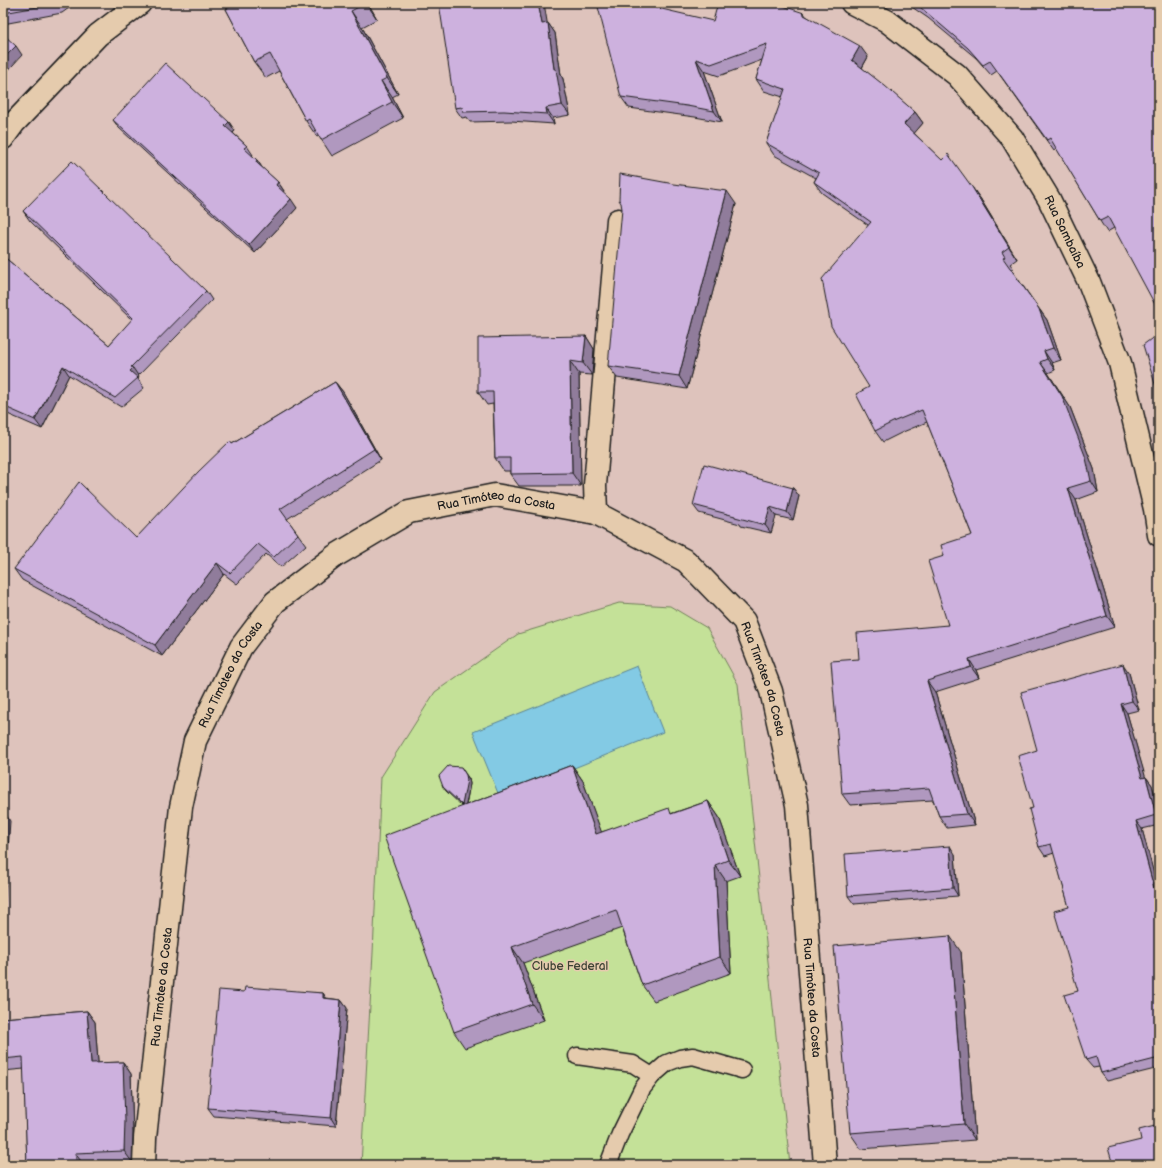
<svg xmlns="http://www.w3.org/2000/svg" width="1162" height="1168" viewBox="0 0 1162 1168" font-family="'Balsamiq Sans',sans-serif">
  <rect width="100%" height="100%" fill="#dec3bc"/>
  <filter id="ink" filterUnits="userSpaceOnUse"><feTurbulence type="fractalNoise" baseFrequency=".025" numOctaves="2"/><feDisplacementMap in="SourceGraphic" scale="8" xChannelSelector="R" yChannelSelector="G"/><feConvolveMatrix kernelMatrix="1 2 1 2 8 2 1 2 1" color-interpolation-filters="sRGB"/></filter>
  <g filter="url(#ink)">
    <!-- green -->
    <path fill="#c4e198" stroke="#707e5a" d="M 619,603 L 670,606 L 707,628 L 738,684 L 790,1165 L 361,1165 L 373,953 L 381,777 L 435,692 L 518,634 Z"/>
    <!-- water -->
    <path fill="#83cae4" stroke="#5a8494" d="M 637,666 L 663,732 L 500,798 L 473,732 Z"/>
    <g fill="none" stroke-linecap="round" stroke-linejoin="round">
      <!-- service casing -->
      <g stroke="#1c1c1c" stroke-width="19">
        <g id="service">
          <path d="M 577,1056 L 633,1064 L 652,1076"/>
          <path d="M 608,1165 L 620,1134 L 642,1089 L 652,1076 L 667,1063 L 680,1058 L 693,1056 L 742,1070"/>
        </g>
      </g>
      <!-- minor casing -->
      <g stroke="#1c1c1c" stroke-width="25">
        <g id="minor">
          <path id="s1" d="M 852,3 L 887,21 L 957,75 L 1012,138 L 1049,199 L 1089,282 L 1120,363 L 1155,509 L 1159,535"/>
          <path d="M 3,138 L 14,123 L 98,35 L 140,3"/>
          <path d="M 596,513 L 595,485 L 618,220"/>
          <path id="s2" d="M 144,1165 L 145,1138 L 181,807 L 195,741 L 241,647 L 275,602 L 335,556 L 409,512 L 495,495 L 596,513 L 686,561 L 744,621 L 771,691 L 797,805 L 825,1165"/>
        </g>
      </g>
      <!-- service -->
      <use href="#service" stroke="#e5cbad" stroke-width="16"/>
      <!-- minor -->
      <use href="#minor" stroke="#e5cbad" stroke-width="22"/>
    </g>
    <!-- wall -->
    <g fill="#b098bf" stroke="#1c1c1c">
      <path d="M 3,3 L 76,3 L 62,13 L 3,24 Z"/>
      <path d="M 368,3 L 377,19 L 362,27 L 398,94 L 392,97 L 403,118 L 332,156 L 319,136 L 317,137 L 306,121 L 279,71 L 266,78 L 254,62 L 226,9 Z"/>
      <path d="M 906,3 L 1159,3 L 1114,228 L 1107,232 L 1100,221 L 1057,149 L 1054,151 L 997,71 L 991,75 L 976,58 L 928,18 Z"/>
      <path d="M 804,13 L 806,16 L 868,57 L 862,68 L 915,112 L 923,123 L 914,133 L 980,198 L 1017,259 L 1010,264 L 1013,268 L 1011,269 L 1047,320 L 1061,360 L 1052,363 L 1055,370 L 1048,373 L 1070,407 L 1094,469 L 1098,492 L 1076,500 L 1115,627 L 976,670 L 979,678 L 935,692 L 975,825 L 947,828 L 939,816 L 933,800 L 850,805 L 842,794 L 859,659 L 948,625 L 944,556 L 972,535 L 927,422 L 903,432 L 883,442 L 875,431 L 869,387 L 868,225 L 822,193 L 814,182 L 816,178 L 774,155 L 766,143 L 783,97 L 764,91 L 756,79 L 762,60 L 719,76 L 704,71 L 722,122 L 695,117 L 629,108 L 621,97 L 713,21 Z"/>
      <path d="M 548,23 L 555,33 L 561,75 L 563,79 L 570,115 L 553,118 L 554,124 L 511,121 L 470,122 L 467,117 L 462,118 L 455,108 Z"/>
      <path d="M 113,120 L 229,122 L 235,131 L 233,133 L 247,146 L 253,155 L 252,155 L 257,160 L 263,169 L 278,182 L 284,191 L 283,192 L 297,208 L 255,253 L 119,128 Z"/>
      <path d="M 736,204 L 687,389 L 617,378 L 608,366 Z"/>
      <path d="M 23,211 L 206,291 L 212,300 L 138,376 L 139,377 L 138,379 L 144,388 L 121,407 L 69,375 L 42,429 L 3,412 L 3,256 L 109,345 L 132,320 L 30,221 Z"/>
      <path d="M 586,336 L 594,349 L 592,375 L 579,374 L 581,486 L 519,486 L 510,474 L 510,471 L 504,471 L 495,458 L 493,404 L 487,405 L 478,392 Z"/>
      <path d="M 335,382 L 343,392 L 381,460 L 287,519 L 306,545 L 281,567 L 266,554 L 237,584 L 224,574 L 162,656 L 22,580 L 14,569 L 136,538 L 232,444 Z"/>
      <path d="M 793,488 L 799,496 L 793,520 L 776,516 L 771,533 L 741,526 L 740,524 L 699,513 L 693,505 Z"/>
      <path d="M 1129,673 L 1139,710 L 1127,713 L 1145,777 L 1146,777 L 1152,785 L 1159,812 L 1159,825 L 1142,829 L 1157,887 L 1159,886 L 1159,1068 L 1107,1081 L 1101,1073 L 1099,1067 L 1093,1068 L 1086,1060 L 1078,991 L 1069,907 L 1054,853 L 1045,856 L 1039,847 L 1033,808 Z"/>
      <path d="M 572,765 L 583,781 L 601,832 L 673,813 L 708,801 L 719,817 L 740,876 L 726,881 L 731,973 L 654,1001 L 642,985 L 622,928 L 523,963 L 544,1020 L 465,1048 L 454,1032 L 462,806 L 446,791 L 443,787 L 461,767 L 469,779 L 470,784 L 466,805 Z"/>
      <path d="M 955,854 L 958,896 L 854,904 L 848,896 Z"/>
      <path d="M 961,952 L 975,1140 L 861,1149 L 850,1133 Z"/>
      <path d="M 244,992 L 323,993 L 326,998 L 341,1000 L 347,1008 L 336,1126 L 214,1116 L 208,1108 Z"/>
      <path d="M 87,1011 L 95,1022 L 98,1063 L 123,1062 L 131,1074 L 133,1133 L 132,1162 L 27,1165 L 24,1069 L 3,1071 L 3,1018 Z"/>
    </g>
    <!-- shaded-wall -->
    <g fill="#907c9b" stroke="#1c1c1c">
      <path d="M 366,3 L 368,3 L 377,19 Z"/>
      <path d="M 538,3 L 544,3 L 549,34 L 542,24 Z"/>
      <path d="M 351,11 L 362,27 L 398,94 L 387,78 Z"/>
      <path d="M 548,23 L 555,33 L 561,75 L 563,79 L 570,115 L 562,105 L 554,69 Z"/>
      <path d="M 16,46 L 22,55 L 3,76 L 3,59 Z"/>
      <path d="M 860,46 L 868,57 L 860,71 L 852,60 Z"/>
      <path d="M 696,59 L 704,71 L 722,122 L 714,111 Z"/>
      <path d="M 381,81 L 392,97 L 403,118 L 392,102 Z"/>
      <path d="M 546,108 L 553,118 L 554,124 L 547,114 Z"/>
      <path d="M 915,112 L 923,123 L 912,136 L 904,124 Z"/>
      <path d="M 229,122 L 235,131 L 231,134 L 225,126 Z"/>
      <path d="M 257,160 L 263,169 L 256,162 Z"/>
      <path d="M 278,182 L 284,191 L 282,194 L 276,185 Z"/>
      <path d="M 972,187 L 980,198 L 1017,259 L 1009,247 Z"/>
      <path d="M 727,191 L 736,204 L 687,389 L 679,376 Z"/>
      <path d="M 291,199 L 297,208 L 255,253 L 249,245 Z"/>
      <path d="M 1039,309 L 1047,320 L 1061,360 L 1053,348 Z"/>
      <path d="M 586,336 L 594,349 L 592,375 L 583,363 Z"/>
      <path d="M 1044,351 L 1052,363 L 1055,370 L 1047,359 Z"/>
      <path d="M 570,361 L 579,374 L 581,486 L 572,473 Z"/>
      <path d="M 1040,362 L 1048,373 L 1070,407 L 1094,469 L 1098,492 L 1091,481 Z"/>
      <path d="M 63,366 L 69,375 L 42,429 L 35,420 Z"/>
      <path d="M 133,368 L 139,377 L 138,379 L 130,371 Z"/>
      <path d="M 335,382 L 343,392 L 381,460 L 374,449 Z"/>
      <path d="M 793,488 L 799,496 L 793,520 L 787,512 Z"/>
      <path d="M 1068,488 L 1076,500 L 1115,627 L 1107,616 Z"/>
      <path d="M 770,507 L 776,516 L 771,533 L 765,525 Z"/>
      <path d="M 217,563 L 224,574 L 162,656 L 155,645 Z"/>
      <path d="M 969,659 L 976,670 L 979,678 L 971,667 Z"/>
      <path d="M 1123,664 L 1129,673 L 1139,710 L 1132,701 Z"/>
      <path d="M 927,681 L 935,692 L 975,825 L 967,814 Z"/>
      <path d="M 1121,704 L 1127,713 L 1148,786 L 1142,778 Z"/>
      <path d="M 572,765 L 583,781 L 608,850 L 596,834 Z"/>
      <path d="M 466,775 L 469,779 L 470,784 L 465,809 L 462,805 Z"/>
      <path d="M 1146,777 L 1152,785 L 1159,812 L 1159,819 L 1156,815 Z"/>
      <path d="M 708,801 L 719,817 L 740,876 L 728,860 Z"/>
      <path d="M 3,810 L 10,821 L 3,925 Z"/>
      <path d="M 1136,821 L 1142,829 L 1159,893 L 1154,888 Z"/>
      <path d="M 950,846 L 955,854 L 958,896 L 953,888 Z"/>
      <path d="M 715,865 L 726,881 L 731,973 L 720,957 Z"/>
      <path d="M 950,936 L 961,952 L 975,1140 L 964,1124 Z"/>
      <path d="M 512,947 L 523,963 L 544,1020 L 532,1004 Z"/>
      <path d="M 323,993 L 328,1001 L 323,998 Z"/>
      <path d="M 341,1000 L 347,1008 L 336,1126 L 331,1118 Z"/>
      <path d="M 87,1011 L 95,1022 L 99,1075 L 91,1063 Z"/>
      <path d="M 123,1062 L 131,1074 L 133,1133 L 132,1162 L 124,1151 Z"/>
      <path d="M 75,1153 L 83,1164 L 83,1165 L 77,1165 Z"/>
    </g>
    <!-- building -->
    <g fill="#cdb1de" stroke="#1c1c1c">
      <path d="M 3,3 L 57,3 L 55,4 L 3,13 Z"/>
      <path d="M 237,3 L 366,3 L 351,11 L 387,78 L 381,81 L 392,102 L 321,140 L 309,119 L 306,121 L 270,54 L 254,62 L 226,9 Z"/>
      <path d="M 439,3 L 538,3 L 542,24 L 548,23 L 554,69 L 556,69 L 562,105 L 546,108 L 547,114 L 504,111 L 463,112 L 462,107 L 455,108 Z"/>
      <path d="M 597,3 L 636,3 L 713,21 L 718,3 L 774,3 L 804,13 L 804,15 L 860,46 L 852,60 L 885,86 L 915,112 L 904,124 L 942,160 L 948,154 L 972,187 L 1009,247 L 1002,252 L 1005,257 L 1003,258 L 1039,309 L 1053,348 L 1044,351 L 1047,359 L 1040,362 L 1062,396 L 1086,458 L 1091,481 L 1068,488 L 1107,616 L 969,659 L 971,667 L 927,681 L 967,814 L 939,816 L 929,788 L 842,794 L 831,661 L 859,659 L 857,633 L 948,625 L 928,561 L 944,556 L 941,545 L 972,535 L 922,410 L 895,421 L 875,431 L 856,394 L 869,387 L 831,326 L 822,279 L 871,222 L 814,182 L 819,173 L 766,143 L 785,89 L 756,79 L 767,44 L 711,64 L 696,59 L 714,111 L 687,106 L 621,97 Z"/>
      <path d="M 914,3 L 1159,3 L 1159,312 L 1108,217 L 1100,221 L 1050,138 L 1047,140 L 990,61 L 983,65 L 968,48 L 920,7 Z"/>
      <path d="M 3,34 L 16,46 L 3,59 Z"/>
      <path d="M 165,63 L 229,122 L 225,126 L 247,146 L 244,148 L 257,160 L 256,162 L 278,182 L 276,185 L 291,199 L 249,245 L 113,120 Z"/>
      <path d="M 72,161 L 206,291 L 131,367 L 133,368 L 130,371 L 138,378 L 115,398 L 63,366 L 35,420 L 3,406 L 3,256 L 109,345 L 133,318 L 23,211 Z"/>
      <path d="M 620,174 L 674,184 L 727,191 L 679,376 L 608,366 L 622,209 L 621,203 L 619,200 Z"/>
      <path d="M 1159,333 L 1159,397 L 1143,345 Z"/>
      <path d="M 586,336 L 583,363 L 570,361 L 572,473 L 510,474 L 510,458 L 495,458 L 493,392 L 478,392 L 478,338 Z"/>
      <path d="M 335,382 L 374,449 L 280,509 L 298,534 L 274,557 L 258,544 L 230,573 L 217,563 L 155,645 L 14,569 L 79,482 L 136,538 L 198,472 L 230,441 L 232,444 Z"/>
      <path d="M 704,464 L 793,488 L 787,512 L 770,507 L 765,525 L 735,517 L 735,516 L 693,505 Z"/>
      <path d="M 1123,664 L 1132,701 L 1121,704 L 1142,778 L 1146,777 L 1156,815 L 1136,821 L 1154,888 L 1159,886 L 1159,1058 L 1101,1073 L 1096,1057 L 1086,1060 L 1064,995 L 1078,991 L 1054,911 L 1069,907 L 1051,844 L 1039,847 L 1029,809 L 1033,808 L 1018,756 L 1037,750 L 1021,692 Z"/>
      <path d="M 572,765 L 596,834 L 669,808 L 671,814 L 708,801 L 728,860 L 715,865 L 720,957 L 642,985 L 616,910 L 512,947 L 532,1004 L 454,1032 L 384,836 Z"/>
      <path d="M 448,766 L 461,767 L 466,775 L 467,780 L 462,805 L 443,787 L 439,776 Z"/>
      <path d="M 950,846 L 953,888 L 848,896 L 845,854 Z"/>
      <path d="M 950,936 L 964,1124 L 850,1133 L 834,946 Z"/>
      <path d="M 245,987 L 323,993 L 323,998 L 341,1000 L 331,1118 L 208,1108 L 219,990 L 244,992 Z"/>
      <path d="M 87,1011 L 91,1063 L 123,1062 L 125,1121 L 124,1151 L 75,1153 L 77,1165 L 27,1165 L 23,1057 L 3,1059 L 3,1018 Z"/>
      <path d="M 1159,1125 L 1159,1164 L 1155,1165 L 1113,1165 L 1108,1148 L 1141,1140 L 1139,1130 Z"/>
    </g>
  </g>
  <g text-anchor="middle" stroke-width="3" stroke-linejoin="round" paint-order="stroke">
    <!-- street labels -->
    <g font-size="12" fill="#1c1c1c" stroke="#e5cbad">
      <text dy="4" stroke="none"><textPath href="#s1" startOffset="319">Rua Sambaíba</textPath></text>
      <text dy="4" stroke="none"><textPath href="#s2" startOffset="839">Rua Timóteo da Costa</textPath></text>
      <text dy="4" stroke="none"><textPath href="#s2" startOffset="503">Rua Timóteo da Costa</textPath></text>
      <text dy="4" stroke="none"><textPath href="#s2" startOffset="1187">Rua Timóteo da Costa</textPath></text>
      <text dy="4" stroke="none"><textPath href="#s2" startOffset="179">Rua Timóteo da Costa</textPath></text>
      <text dy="4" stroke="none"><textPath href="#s2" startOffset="1511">Rua Timóteo da Costa</textPath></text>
    </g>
    <!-- park labels -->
    <g font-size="12" fill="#3e4335" stroke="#e5cbad">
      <text x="570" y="970">Clube Federal</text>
    </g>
  </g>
  <!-- margin -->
  <rect width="1162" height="1168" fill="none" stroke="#e5cbad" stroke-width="16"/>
  <rect x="8" y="8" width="1146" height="1152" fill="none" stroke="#1c1c1c" stroke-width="1.5" filter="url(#ink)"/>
</svg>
